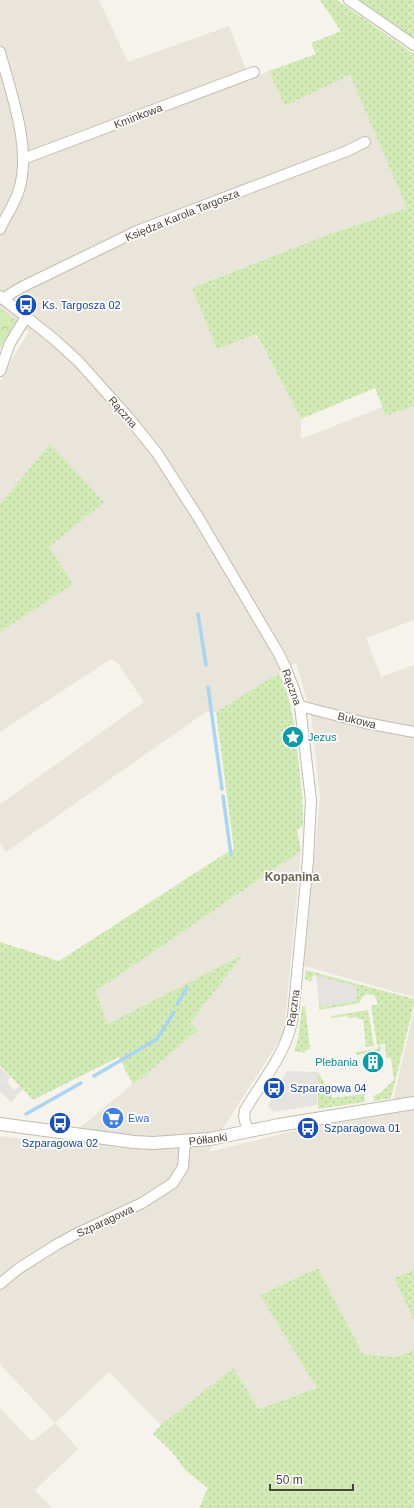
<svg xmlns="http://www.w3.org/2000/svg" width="414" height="1508" viewBox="0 0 414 1508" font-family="Helvetica,sans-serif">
  <defs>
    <pattern id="grass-dots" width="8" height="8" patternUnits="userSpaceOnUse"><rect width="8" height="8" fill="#d2eab5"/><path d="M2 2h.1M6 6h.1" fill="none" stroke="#b6ca9c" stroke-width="1.8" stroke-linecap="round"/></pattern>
    <pattern id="forest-crowns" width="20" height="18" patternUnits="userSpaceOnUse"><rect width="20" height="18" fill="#d2eab5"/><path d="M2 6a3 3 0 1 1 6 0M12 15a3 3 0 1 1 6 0" fill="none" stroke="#b6ca9c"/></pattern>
  </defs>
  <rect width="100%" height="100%" fill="#f6f3ec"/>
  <!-- residential -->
  <g fill="#eae5da">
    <path d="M 0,0 L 99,0 L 128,62 L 229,26 L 250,79 L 269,71 L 285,106 L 350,75 L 407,208 L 327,235 L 192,288 L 255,334 L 301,419 L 301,439 L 383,407 L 387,416 L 414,406 L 414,620 L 366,638 L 381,677 L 414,665 L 414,997 L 304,966 L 320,797 L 311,713 L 296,663 L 216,712 L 206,712 L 6,852 L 0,842 L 0,804 L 144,702 L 117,662 L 111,659 L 0,732 L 0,632 L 72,584 L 49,547 L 0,502 L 0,382 L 5,370 L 29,332 L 0,308 Z"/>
    <path d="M 301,851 L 284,1033 L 208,1152 L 302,1129 L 390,1114 L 414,1010 L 414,1270 L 394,1278 L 414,1320 L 414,1350 L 397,1357 L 363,1354 L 318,1268 L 260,1295 L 318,1388 L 259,1409 L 233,1368 L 161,1425 L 109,1372 L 55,1423 L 78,1449 L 35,1490 L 52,1508 L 0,1508 L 0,1408 L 32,1442 L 55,1423 L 0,1364 L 0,1136 L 70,1145 L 82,1126 L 197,1031 L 190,1023 L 242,956 L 107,1024 L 96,991 Z"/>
  </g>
  <!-- grass -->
  <g fill="url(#grass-dots)">
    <path d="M 320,0 L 337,0 L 414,54 L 414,406 L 386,416 L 375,388 L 301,419 L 256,334 L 217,349 L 192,288 L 327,235 L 407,208 L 350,75 L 285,106 L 269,71 L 316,54 L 311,43 L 341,31 Z"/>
    <path d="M 356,0 L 414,0 L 414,40 Z"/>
    <path d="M 50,444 L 104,502 L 49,547 L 73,584 L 0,632 L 0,502 L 1,503 Z"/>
    <path d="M 279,673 C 292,699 295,728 298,757 C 301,780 303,802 303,825 L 297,830 L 301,851 L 96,991 L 107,1024 L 243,955 L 190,1023 L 198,1030 L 133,1085 L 119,1057 L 33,1100 L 0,1065 L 0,942 L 59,961 L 226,853 L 234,850 L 216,712 Z"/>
    <path d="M 306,970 L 414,999 L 414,1004 L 391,1098 L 374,1101 L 373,1096 L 380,1093 L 394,1080 L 391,1058 L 386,1058 L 385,1044 L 377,1045 L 371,1006 L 378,1004 L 375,997 C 368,991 362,995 360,1003 L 319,1010 L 319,1004 L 322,1004 L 322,1007 L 357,1001 L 316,975 L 313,976 L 311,982 L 305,979 Z"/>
    <path d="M 305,1006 L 310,1049 L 305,1050 L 305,1053 L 294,1051 L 298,1040 L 302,1007 Z"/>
    <path d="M 368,1010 L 374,1046 L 366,1047 L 363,1019 L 358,1019 L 358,1017 L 348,1018 L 347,1016 L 331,1018 L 331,1016 Z"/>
    <path d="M 381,1046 L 381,1051 L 357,1055 L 356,1052 L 378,1049 L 377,1047 Z"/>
    <path d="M 318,1072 L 333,1098 L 364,1094 L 365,1102 L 318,1109 Z"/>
    <path d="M 318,1268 L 363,1354 L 397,1357 L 414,1350 L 414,1508 L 199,1508 L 208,1488 L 186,1471 L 171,1451 L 153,1434 L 161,1425 L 233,1368 L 259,1409 L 317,1388 L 260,1295 Z"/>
    <path d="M 414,1270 L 414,1320 L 394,1278 Z"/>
  </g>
  <!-- forest -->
  <path fill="url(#forest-crowns)" d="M 0,308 L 16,321 L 0,349 Z"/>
  <!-- parking -->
  <g fill="#e5e3e0">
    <path d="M 316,975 L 356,986 L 357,1001 L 322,1007 L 322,1004 L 319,1004 Z"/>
    <path d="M 0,1067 L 10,1077 L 7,1082 L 14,1090 L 20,1086 L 23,1089 L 11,1102 L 0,1091 Z"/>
    <path d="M 287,1071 L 318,1072 L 317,1105 L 273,1112 L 268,1106 Z"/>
    <path d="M 97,1128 L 129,1131 L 133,1135 L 93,1131 Z"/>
  </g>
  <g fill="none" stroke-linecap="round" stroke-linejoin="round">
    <!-- stream -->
    <g stroke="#a9d4f2" stroke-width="3.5">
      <path d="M 198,614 L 206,665"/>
      <path d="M 208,687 L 222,789"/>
      <path d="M 223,796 L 231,855"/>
      <path d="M 177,1004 L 187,988"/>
      <path d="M 94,1076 L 157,1039 L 174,1012"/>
      <path d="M 26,1114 L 81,1083"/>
    </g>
    <!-- minor casing -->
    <g stroke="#c2bbae" stroke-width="12">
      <g id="minor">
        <path d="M 349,0 L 414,45"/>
        <path d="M 0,52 C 11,94 32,148 19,190 C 15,203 6,216 0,229"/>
        <path d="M 23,159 L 254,72"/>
        <path d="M 0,296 L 55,340 L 79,362 L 128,417 L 157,453 L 198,517 L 279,654 L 287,671 L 300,706 L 311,800 L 308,860 L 293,1016 C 288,1051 263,1080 245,1110 L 244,1117 L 248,1132"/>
        <path d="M 4,300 L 10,294 L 22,287 L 137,231 L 347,151 L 365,142"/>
        <path d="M 0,371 L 10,343 L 26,317"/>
        <path d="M 300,706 L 366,723 L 414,732"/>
        <path d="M 0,1284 L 18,1269 L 56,1245 L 74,1235 L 142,1203 L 173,1183 L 183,1167 L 185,1142"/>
      </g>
    </g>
    <!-- tertiary casing -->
    <g stroke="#c2bbae" stroke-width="14">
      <path id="tertiary" d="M 0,1124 L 134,1142 L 153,1143 L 210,1139 L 279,1125 L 414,1103"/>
    </g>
    <!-- minor -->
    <use href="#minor" stroke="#fff" stroke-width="10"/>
    <!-- tertiary -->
    <use href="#tertiary" stroke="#fff" stroke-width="12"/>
  </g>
  <!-- icons -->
  <defs>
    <g id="bus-disc" transform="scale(1.15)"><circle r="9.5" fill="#1a4fb4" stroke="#fff"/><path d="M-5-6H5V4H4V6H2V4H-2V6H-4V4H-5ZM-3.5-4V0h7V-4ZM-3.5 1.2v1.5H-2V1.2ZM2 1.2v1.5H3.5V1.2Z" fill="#fff"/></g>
    <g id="sight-disc" transform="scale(1.15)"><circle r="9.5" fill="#0f9aa8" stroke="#fff"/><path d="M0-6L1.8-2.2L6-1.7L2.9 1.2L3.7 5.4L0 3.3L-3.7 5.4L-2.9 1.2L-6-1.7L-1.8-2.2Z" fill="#fff"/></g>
    <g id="building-disc" transform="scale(1.15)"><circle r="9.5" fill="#0f9aa8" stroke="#fff"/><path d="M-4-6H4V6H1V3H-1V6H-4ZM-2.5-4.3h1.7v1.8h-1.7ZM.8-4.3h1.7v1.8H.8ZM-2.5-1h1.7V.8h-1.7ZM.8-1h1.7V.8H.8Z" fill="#fff"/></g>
    <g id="supermarket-disc" transform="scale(1.15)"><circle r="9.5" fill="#3f7fe0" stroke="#fff"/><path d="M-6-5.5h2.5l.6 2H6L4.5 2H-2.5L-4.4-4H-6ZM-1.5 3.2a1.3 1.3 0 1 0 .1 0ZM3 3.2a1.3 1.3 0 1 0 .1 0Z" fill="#fff"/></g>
  </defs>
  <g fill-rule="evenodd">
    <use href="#bus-disc" x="26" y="305"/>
    <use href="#sight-disc" x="293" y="737"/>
    <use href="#building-disc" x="373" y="1062"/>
    <use href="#bus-disc" x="274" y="1088"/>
    <use href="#supermarket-disc" x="113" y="1118"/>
    <use href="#bus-disc" x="60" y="1123"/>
    <use href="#bus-disc" x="308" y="1128"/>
  </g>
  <g text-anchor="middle" stroke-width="3.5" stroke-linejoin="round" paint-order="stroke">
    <!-- street labels -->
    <g font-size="11" fill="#4b4439" stroke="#fff">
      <text transform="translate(138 116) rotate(-21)" y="4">Kminkowa</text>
      <text transform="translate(182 215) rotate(-22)" y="4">Księdza Karola Targosza</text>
      <text transform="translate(123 412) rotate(49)" y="4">Rączna</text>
      <text transform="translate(292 687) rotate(70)" y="4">Rączna</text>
      <text transform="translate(357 720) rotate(14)" y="4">Bukowa</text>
      <text transform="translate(293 1008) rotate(-82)" y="4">Rączna</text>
      <text transform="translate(208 1139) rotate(-7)" y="4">Półłanki</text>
      <text transform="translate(105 1221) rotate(-25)" y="4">Szparagowa</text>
    </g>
    <!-- transit labels -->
    <g font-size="11" fill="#164399" stroke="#fff" text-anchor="start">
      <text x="42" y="309">Ks. Targosza 02</text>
      <text x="290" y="1092">Szparagowa 04</text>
      <text x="324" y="1132">Szparagowa 01</text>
      <text x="60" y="1147" text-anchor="middle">Szparagowa 02</text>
    </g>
    <!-- culture labels -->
    <g font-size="11" fill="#0d838f" stroke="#fff" text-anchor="start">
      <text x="308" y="741">Jezus</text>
      <text x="358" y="1066" text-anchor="end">Plebania</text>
    </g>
    <!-- shop labels -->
    <g font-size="11" fill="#366cbe" stroke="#fff" text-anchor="start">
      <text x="128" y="1122">Ewa</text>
    </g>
    <!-- neighbourhood labels -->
    <g font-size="12" font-weight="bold" fill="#6e6250" stroke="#fff">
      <text x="292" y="881">Kopanina</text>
    </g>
  </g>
  <!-- scale -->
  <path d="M270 1484v6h83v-6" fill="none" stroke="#4b4439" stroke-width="2"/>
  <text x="276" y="1484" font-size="12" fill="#4b4439" stroke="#ffffff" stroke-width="3" paint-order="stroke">50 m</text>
</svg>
